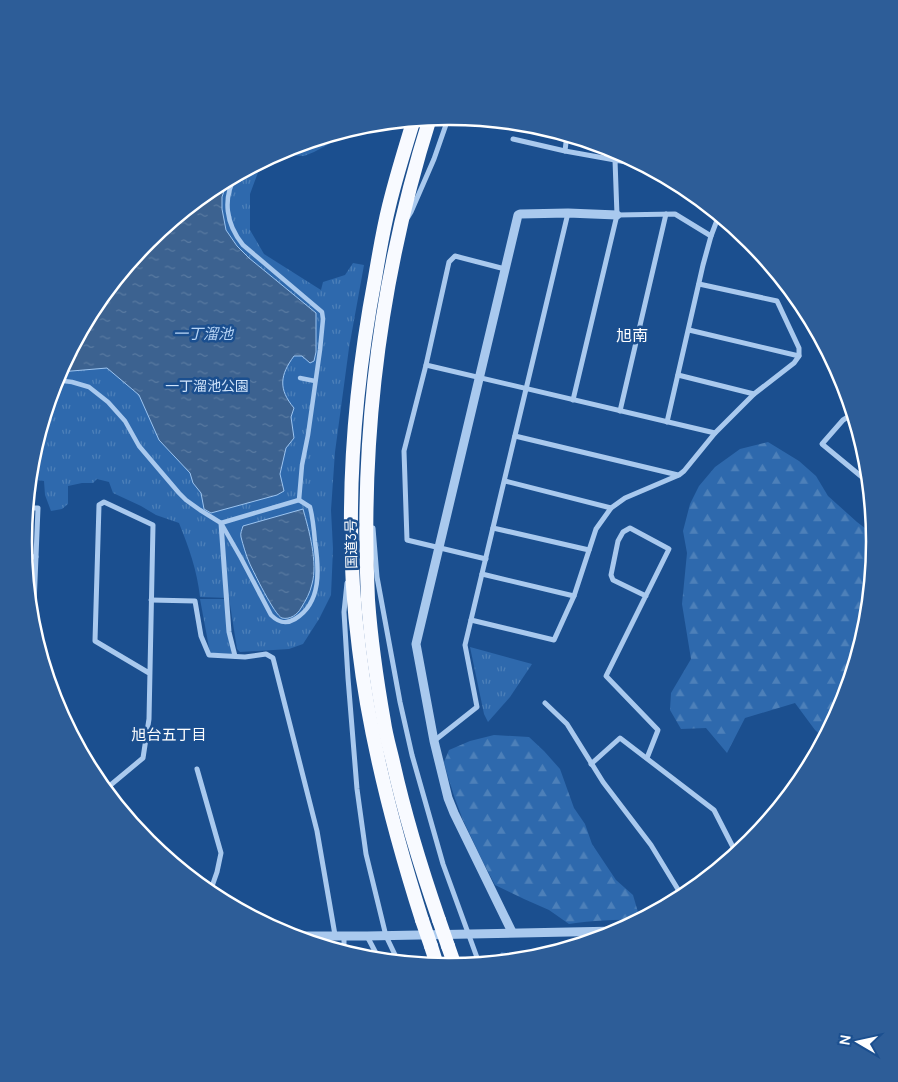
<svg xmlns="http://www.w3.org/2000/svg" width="898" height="1082" viewBox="0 0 898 1082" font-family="Manrope,'Noto Sans JP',sans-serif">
  <defs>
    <pattern id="forest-firs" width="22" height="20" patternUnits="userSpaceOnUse" patternTransform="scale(1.25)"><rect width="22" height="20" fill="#2e69ad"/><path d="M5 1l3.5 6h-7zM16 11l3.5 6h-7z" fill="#4d80b9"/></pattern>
    <pattern id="park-tufts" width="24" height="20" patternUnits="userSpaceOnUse" patternTransform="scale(1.25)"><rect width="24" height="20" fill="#2e69ad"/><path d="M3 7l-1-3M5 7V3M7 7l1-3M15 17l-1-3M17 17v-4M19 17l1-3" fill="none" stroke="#4d80b9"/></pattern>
    <pattern id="water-ripples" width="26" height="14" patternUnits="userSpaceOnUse" patternTransform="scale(1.25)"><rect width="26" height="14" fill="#3c6290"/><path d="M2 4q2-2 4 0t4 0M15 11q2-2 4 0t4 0" fill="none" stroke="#597aa1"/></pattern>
  </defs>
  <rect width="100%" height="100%" fill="#1b4f8f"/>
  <!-- forest -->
  <g fill="url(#forest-firs)">
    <path d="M 768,442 L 799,461 L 816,476 L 828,496 L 857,522 L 874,535 L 874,541 L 866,624 L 842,704 L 824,738 L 815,730 L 795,703 L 745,718 L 727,753 L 706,728 L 681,729 L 670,710 L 671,693 L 691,659 L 682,604 L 687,553 L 683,531 L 690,504 L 699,486 L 715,467 L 740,449 Z"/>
    <path d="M 494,735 L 529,737 L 544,751 L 560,769 L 574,808 L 585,824 L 592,844 L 616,880 L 633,895 L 640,919 C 616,920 592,920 569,924 L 549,910 L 524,899 L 495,885 L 483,862 L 463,820 L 455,799 L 448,777 L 444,762 L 449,750 L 470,741 Z"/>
    <path d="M 502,952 L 515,955 L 536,957 L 493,962 L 493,960 Z"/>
  </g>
  <!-- park -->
  <g fill="url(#park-tufts)">
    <path d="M 337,133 L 329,144 L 314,152 L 304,156 L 289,155 L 273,159 L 260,167 L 250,194 L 250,230 L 264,254 L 321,290 L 323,282 L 345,275 L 353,263 L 364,265 L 349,348 L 335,452 L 331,510 L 333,549 L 331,595 L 319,619 L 303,644 L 289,649 L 240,652 L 237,649 L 229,598 L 200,597 C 197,570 189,548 179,523 L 156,515 L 141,506 L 113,493 L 109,482 L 97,479 L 93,483 L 82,483 L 68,486 L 68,504 L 62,509 L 51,511 L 45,495 L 44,481 L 30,479 L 32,458 L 56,378 L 96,305 L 149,240 L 213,187 L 287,148 Z"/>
    <path d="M 200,599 L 224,599 L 232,654 L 210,653 Z"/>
    <path d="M 470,647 L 532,664 L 510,697 L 488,722 L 484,714 Z"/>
  </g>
  <!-- water -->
  <g fill="url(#water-ripples)" stroke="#9cc4f0">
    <path d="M 228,179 L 222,197 L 222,209 L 226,230 L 237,246 L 249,258 L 316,313 L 316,352 L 314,361 L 310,363 L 302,356 L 294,356 C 280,375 278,389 294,408 L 291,417 L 294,438 L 286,448 L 280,474 L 284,491 L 277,495 L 211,513 L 204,509 L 201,493 L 193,483 L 190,473 L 159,440 L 139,395 L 107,368 L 60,372 L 96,305 L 149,240 L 213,187 Z"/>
    <path d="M 303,509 C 309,530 318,563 312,584 C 310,593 306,600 301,608 C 298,614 290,620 282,618 C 275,616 253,571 249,562 C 246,555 243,545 241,537 C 240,533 242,530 243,526 Z"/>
  </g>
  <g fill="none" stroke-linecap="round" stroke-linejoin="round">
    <!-- pedestrian -->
    <g stroke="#a9c9ee" stroke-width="4.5">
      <path d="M 236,175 C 222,199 226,224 243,245 L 322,312 L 323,319 L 320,350 L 308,435 L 302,465 L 299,500"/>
      <path d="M 300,378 L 315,381"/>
      <path d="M 56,380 L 72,382 L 89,387 L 108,402 L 125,421 L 139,446 L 179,493 L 186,500 L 200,510 L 221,523 L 241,558 L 271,615 C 278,622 285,625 295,619 C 322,603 319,568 315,542 C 314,530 313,518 310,507 L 299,500 L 221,523"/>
    </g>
    <!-- minor -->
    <g stroke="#a9c9ee" stroke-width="5">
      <path d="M 567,134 L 565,151 L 615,160 L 617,151"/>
      <path d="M 513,139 L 565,151"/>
      <path d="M 617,215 L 675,214 L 711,236"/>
      <path d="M 408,217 L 411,212 L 434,159 L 449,116"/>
      <path d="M 689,330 L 799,356"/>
      <path d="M 426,365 L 715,433"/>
      <path d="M 678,375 L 754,394"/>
      <path d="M 573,400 L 617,215 L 615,160 L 643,165"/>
      <path d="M 620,411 L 666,214"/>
      <path d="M 853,414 L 843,420 L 822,444 L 868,482"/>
      <path d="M 667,422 L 703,265 L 711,236 L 719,215"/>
      <path d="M 515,436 L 678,475"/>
      <path d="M 505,481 L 611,508"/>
      <path d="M 27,508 L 38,508 L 33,629"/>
      <path d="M 221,523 L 225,579 L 229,632 L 235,656"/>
      <path d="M 373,528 L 377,577 L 400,702 L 412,755 L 443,864 L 479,963"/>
      <path d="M 493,528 L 589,550"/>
      <path d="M 25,556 L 36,557"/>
      <path d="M 486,559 L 407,540 L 404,451 L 426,365 L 449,262 L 455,256 L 505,269"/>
      <path d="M 482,574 L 574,596"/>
      <path d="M 347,583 L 344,612 L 348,678 L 357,789 L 366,854 L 386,936 L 398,961"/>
      <path d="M 646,596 L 613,580 L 611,575 L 618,541 L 623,532 L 630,528 L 669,549 L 606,676 L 658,730 L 647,758"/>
      <path d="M 151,600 L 195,601 L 201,636 L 209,655 L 245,657 L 266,654 L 273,658 L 317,831 L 335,935"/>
      <path d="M 471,620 L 554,640 L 574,596 L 596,529 L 611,508 L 625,498 L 679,475 L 684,471 L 715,433 L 754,394 L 794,363 L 799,356 L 799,348 L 777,301 L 699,284"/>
      <path d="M 545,703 L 567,724 L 603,782 L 651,845 L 682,896"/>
      <path d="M 434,741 L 477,707 L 465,645 L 568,213"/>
      <path d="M 591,764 L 620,738 L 714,810 L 736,853"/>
      <path d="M 197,769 L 221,853 L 217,872 L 210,892"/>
      <path d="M 120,807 L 107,788 L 143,758 L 149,719 L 153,525 L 104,502 L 99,505 L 95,641 L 149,673"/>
      <path d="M 367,936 L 379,959"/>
      <path d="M 344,951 L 344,936"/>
    </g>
    <!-- tertiary -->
    <g stroke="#a9c9ee" stroke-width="9">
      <path d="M 512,932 L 454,813 L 448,798 L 434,741 L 416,644 L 518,215 L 520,214 L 568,213 L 617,215"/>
      <path d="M 292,936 L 367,936 L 618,931"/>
    </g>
    <!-- trunk -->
    <g stroke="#f8faff" stroke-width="14">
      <path d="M 430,118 C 381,273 360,437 368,600 C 371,641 377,682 384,722 C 386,736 390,749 393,762 C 405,816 421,868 439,920"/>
      <path d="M 414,119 C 405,148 396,177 389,206 C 383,230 379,254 375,278 C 352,400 343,526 359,649 C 370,742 394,832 422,920"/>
      <path d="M 431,946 L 437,965"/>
      <path d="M 448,946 L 455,966"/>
    </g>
    <!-- trunk-bridge -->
    <g stroke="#f8faff" stroke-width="14">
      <path d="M 422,920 L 431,946"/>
      <path d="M 439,920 L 448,946"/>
    </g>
  </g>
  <g text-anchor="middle" stroke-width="5" stroke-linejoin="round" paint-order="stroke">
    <!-- park labels -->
    <g font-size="14" fill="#cfe3fa" stroke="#1b4f8f">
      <text x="207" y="391">一丁溜池公園</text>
    </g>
    <!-- street labels -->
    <g font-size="14" fill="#fff" stroke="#1b4f8f">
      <text transform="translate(351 544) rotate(-91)" y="5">国道3号</text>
    </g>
    <!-- water labels -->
    <g font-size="15" font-style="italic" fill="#b5d3f5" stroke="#1b4f8f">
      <text x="203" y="339">一丁溜池</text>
    </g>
    <!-- neighbourhood labels -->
    <g font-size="15" fill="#fff" stroke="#1b4f8f">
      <text x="169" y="740">旭台五丁目</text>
    </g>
    <!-- quarter labels -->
    <g font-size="16" fill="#fff" stroke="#1b4f8f">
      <text x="632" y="341">旭南</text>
    </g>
  </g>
  <!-- crop -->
  <path d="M0 0H898V1082H0ZM448 125H450A416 416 0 0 1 866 541V542A416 416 0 0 1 450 958H448A416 416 0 0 1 32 542V541A416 416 0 0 1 448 125Z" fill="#2d5d98" fill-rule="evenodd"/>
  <path fill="none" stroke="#fff" stroke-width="2.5" d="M448 125H450A416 416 0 0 1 866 541V542A416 416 0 0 1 450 958H448A416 416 0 0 1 32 542V541A416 416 0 0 1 448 125Z"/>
  <!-- north arrow -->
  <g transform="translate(858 1042) rotate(279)" stroke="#1b4f8f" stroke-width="4" paint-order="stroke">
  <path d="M0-4L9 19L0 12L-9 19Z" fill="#ffffff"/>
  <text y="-8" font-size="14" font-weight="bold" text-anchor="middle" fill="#ffffff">N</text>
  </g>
</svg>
